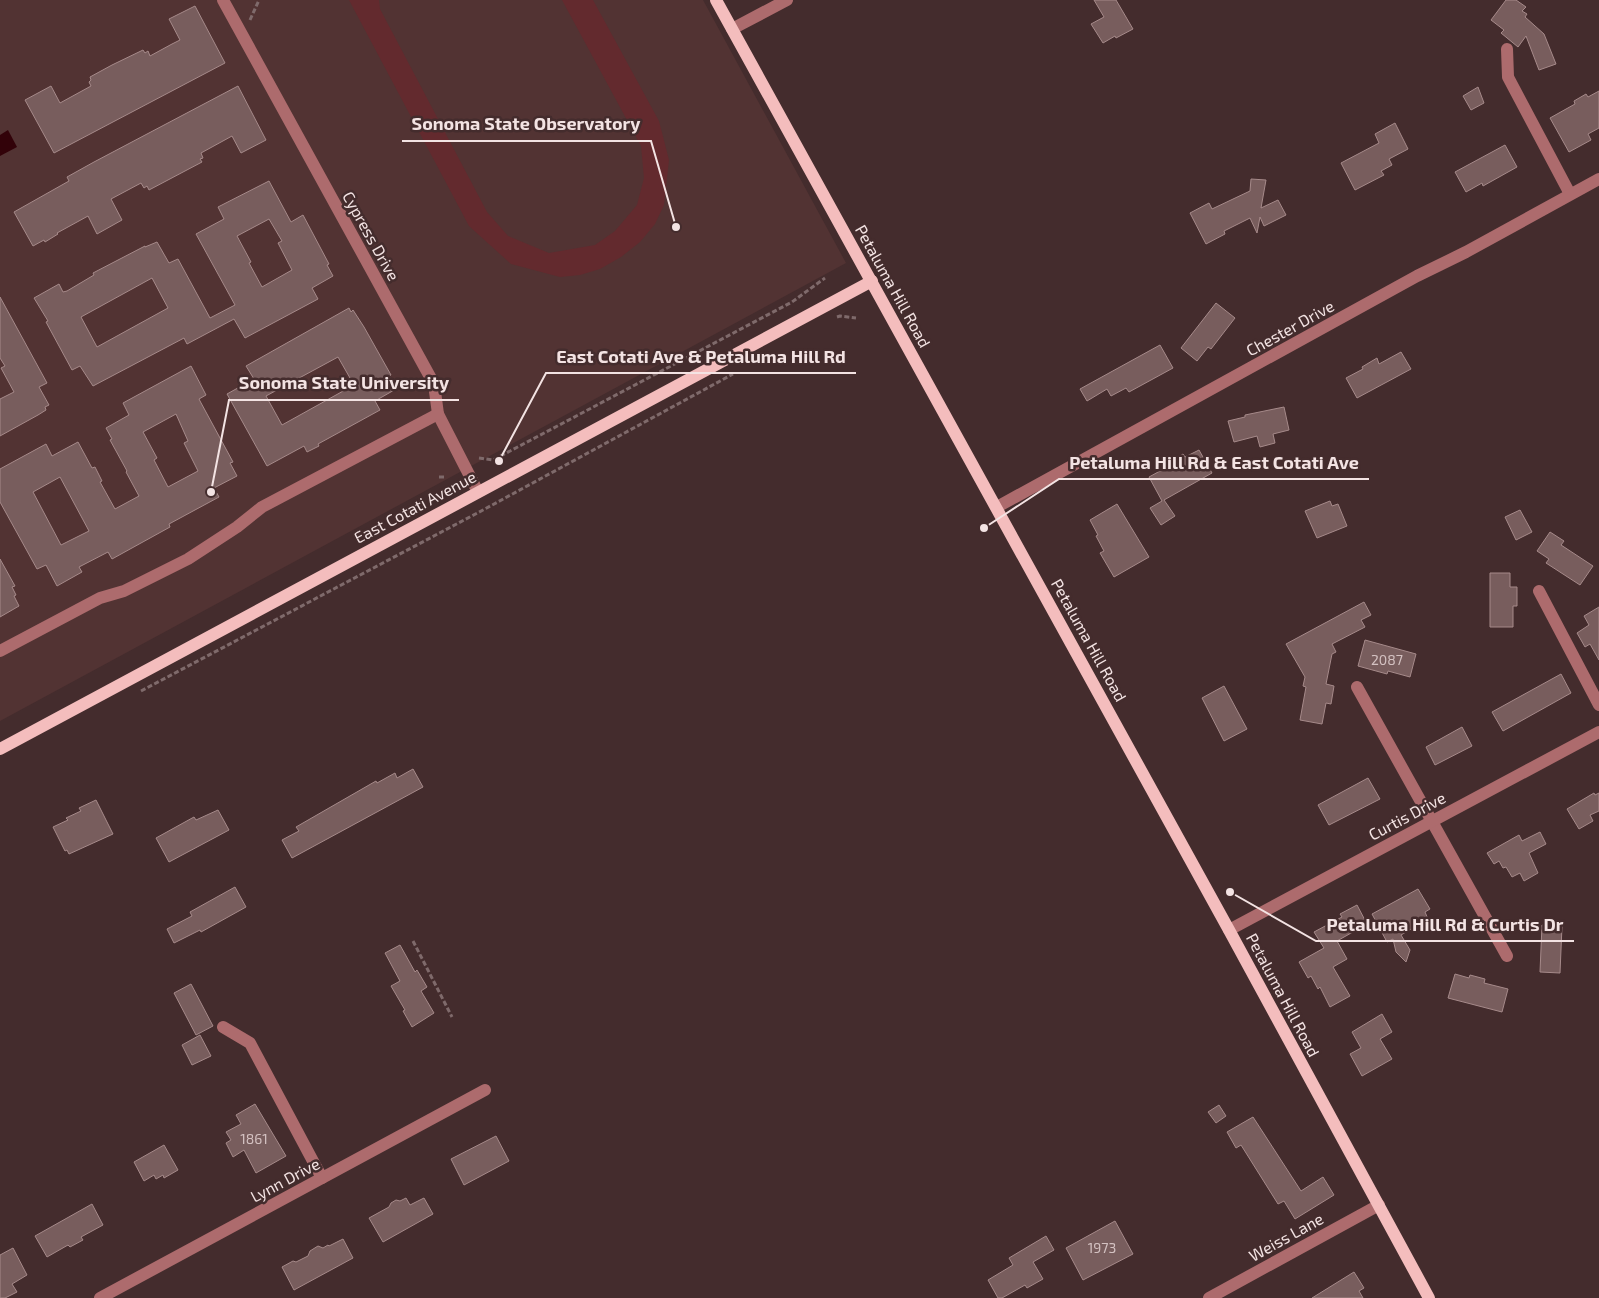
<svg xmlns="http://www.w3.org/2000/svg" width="1599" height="1298" viewBox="0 0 1599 1298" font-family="'Exo 2',sans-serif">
  <rect width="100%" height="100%" fill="#442c2d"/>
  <!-- built -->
  <path fill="#523333" d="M 0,0 L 703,0 L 846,263 L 0,721 Z"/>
  <!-- green -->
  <path fill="#632a2e" d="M 349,0 L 379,0 L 380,9 L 487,212 L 508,236 L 549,253 L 595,245 L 615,231 L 637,205 L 644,178 L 641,146 L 562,0 L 593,0 L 659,121 L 669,160 L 664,205 L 655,224 L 640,242 L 621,257 L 600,269 L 580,275 L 560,277 L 511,264 L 469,226 Z"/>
  <!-- water -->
  <path fill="#320209" d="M 8,130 L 17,147 L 0,156 L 0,135 Z"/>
  <!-- building -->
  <g fill="#785d5d" stroke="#a68a8a" fill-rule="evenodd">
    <path d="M 1094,0 L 1116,0 L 1133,29 L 1116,38 L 1115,36 L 1103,43 L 1091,24 L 1104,17 Z"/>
    <path d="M 1506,0 L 1516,0 L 1526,7 L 1522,11 L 1527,14 L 1525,17 L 1544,34 L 1556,64 L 1539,70 L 1526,36 L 1518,47 L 1501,33 L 1504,30 L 1491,20 Z"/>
    <path d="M 195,6 L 225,63 L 54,153 L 25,100 L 51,86 L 60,103 L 91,86 L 89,82 L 91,80 L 90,77 L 112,65 L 143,50 L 145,53 L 148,51 L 150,56 L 172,44 L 180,40 L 169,19 Z"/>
    <path d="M 238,86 L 266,140 L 241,153 L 232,136 L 201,153 L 203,158 L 200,159 L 202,162 L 149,190 L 147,186 L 144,188 L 141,183 L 111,199 L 122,220 L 97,234 L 88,216 L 57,233 L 58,234 L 45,242 L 44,240 L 33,246 L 14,212 L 69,181 L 67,177 L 94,162 Z"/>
    <path d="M 1478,87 L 1484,103 L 1471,110 L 1463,96 Z"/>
    <path d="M 1599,91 L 1599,128 L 1588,134 L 1591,140 L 1569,152 L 1550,118 L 1575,104 L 1574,101 L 1586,94 L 1588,97 Z"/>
    <path d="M 1395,123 L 1408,149 L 1389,159 L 1392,165 L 1381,171 L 1384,175 L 1355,190 L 1341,163 L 1379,143 L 1375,134 Z"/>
    <path d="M 1505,145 L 1517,167 L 1483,186 L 1482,183 L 1466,192 L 1455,172 Z"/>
    <path d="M 1251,179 L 1266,180 L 1261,208 L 1278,200 L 1286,215 L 1264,226 L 1260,217 L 1257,233 L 1250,218 L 1224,231 L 1225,234 L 1206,244 L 1190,213 L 1209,203 L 1212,209 L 1250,191 Z"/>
    <path d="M 269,181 L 291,222 L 303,215 L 329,264 L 327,265 L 333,276 L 312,288 L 318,299 L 245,338 L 234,319 L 187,344 L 184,338 L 93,386 L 80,366 L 72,370 L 46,322 L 48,321 L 34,298 L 59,284 L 63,292 L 67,291 L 94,275 L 93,273 L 145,246 L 145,247 L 157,242 L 169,263 L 178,259 L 210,318 L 235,305 L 196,234 L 224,219 L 218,207 ZM 269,219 L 282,241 L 278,243 L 292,270 L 262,287 L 249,263 L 251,262 L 237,236 ZM 152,278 L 168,308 L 97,347 L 81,317 Z"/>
    <path d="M 0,297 L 47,383 L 39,387 L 49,405 L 45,407 L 46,410 L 38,415 L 0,436 L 0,399 L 14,392 L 1,368 L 5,366 L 0,358 Z"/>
    <path d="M 1216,303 L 1235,318 L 1211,349 L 1208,347 L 1197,361 L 1181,348 Z"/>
    <path d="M 349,308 L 351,312 L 353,310 L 364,327 L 391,375 L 389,376 L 396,389 L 375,401 L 380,410 L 318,444 L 319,446 L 307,452 L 304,446 L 267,466 L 227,394 L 254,379 L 246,366 ZM 338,357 L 354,385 L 282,425 L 266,396 Z"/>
    <path d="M 1160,345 L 1173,368 L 1129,392 L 1126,388 L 1111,396 L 1107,389 L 1087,401 L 1080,389 Z"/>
    <path d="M 1401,352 L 1411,369 L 1357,398 L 1346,378 L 1363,369 L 1362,367 L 1377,358 L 1379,364 Z"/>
    <path d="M 191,366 L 206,395 L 199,399 L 200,401 L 233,462 L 230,463 L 237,476 L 214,488 L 219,497 L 169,524 L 170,527 L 112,559 L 108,552 L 79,567 L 82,572 L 57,586 L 46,565 L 37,569 L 0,502 L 0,469 L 46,444 L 52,456 L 78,442 L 92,468 L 95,467 L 102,481 L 100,482 L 115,509 L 139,496 L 126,472 L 127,471 L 110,440 L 112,439 L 106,428 L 129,415 L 123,403 ZM 176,414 L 188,441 L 184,443 L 198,471 L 168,487 L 154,460 L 157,458 L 143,432 ZM 60,477 L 89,531 L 61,545 L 33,492 Z"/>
    <path d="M 1284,407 L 1289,430 L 1273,434 L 1275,443 L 1260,447 L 1257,436 L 1234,442 L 1228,421 L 1245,417 L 1245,415 Z"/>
    <path d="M 1199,450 L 1212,473 L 1164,500 L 1175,516 L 1161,525 L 1150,508 L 1162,501 L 1149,477 L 1171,465 L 1170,462 L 1183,454 L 1185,457 Z"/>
    <path d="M 1330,501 L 1332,506 L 1338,504 L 1347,526 L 1317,538 L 1305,511 Z"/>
    <path d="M 1117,504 L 1149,557 L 1114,577 L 1100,553 L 1104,551 L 1096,536 L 1098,535 L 1090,520 Z"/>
    <path d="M 1520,510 L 1532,532 L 1516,540 L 1505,517 Z"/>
    <path d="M 1550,532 L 1564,541 L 1561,545 L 1593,566 L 1580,585 L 1546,563 L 1549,559 L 1537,551 Z"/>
    <path d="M 0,559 L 15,586 L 12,587 L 16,595 L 14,596 L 19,606 L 0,617 Z"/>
    <path d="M 1490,573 L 1510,573 L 1510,587 L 1517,587 L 1517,606 L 1513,606 L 1513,627 L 1490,627 Z"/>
    <path d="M 1364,602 L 1371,615 L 1361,620 L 1365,627 L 1332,644 L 1336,652 L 1332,654 L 1326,684 L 1334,686 L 1331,704 L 1326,703 L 1322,724 L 1300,720 L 1306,687 L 1303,686 L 1305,677 L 1286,644 Z"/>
    <path d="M 1599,607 L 1599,660 L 1590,644 L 1585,647 L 1577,633 L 1589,625 L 1584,616 Z"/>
    <path d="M 1365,640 L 1416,654 L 1410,677 L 1388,671 L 1387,674 L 1358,666 Z"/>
    <path d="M 1561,674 L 1571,693 L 1503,731 L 1492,712 Z"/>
    <path d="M 1224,686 L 1247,729 L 1224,741 L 1202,698 Z"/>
    <path d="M 1462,727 L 1472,746 L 1435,765 L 1426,747 Z"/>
    <path d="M 413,769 L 423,787 L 292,858 L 282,840 L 299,831 L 296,827 L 376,781 L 377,783 L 395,773 L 397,778 Z"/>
    <path d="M 1368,778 L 1380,799 L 1329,825 L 1318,805 Z"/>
    <path d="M 1594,793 L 1595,795 L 1599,793 L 1599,811 L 1590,815 L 1593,821 L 1579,829 L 1567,809 Z"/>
    <path d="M 96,800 L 113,834 L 69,854 L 67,850 L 65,851 L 53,827 L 68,820 L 66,818 L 81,811 L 79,808 Z"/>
    <path d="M 218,810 L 229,830 L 169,862 L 156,838 L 194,817 L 196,820 Z"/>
    <path d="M 1540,832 L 1546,844 L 1529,853 L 1538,873 L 1524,881 L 1520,873 L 1512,877 L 1506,867 L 1503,868 L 1499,861 L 1494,864 L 1487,853 L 1519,835 L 1522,841 Z"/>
    <path d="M 235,887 L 246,907 L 201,932 L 200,930 L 174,943 L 167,929 L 192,916 L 190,912 Z"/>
    <path d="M 1418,889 L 1430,909 L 1425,912 L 1428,919 L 1401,935 L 1410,950 L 1406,962 L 1396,952 L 1393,939 L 1387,942 L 1372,914 Z"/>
    <path d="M 1357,905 L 1367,924 L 1337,941 L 1347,959 L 1333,967 L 1350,996 L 1330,1007 L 1320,987 L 1318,989 L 1311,976 L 1308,978 L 1299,962 L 1324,948 L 1314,932 L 1342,917 L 1340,914 Z"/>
    <path d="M 1542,925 L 1562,926 L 1560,973 L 1540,972 Z"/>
    <path d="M 400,945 L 415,972 L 417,970 L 427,987 L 421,991 L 434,1013 L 412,1027 L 403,1011 L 405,1010 L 391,986 L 400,981 L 385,953 Z"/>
    <path d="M 1455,974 L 1469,978 L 1470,975 L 1485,979 L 1484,983 L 1508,989 L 1502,1012 L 1448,998 Z"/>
    <path d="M 191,984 L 213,1026 L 196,1035 L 174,993 Z"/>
    <path d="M 1382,1014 L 1392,1032 L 1380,1039 L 1392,1059 L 1362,1076 L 1350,1054 L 1361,1048 L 1352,1032 Z"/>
    <path d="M 200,1035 L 211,1056 L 192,1065 L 182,1045 Z"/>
    <path d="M 255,1104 L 286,1156 L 256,1173 L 244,1150 L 233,1157 L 226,1143 L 231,1140 L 226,1132 L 241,1124 L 236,1115 Z"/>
    <path d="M 1219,1105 L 1226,1116 L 1216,1123 L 1208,1112 Z"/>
    <path d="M 1253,1117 L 1301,1191 L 1323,1177 L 1334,1195 L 1295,1219 L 1284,1201 L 1278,1204 L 1241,1145 L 1236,1148 L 1227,1132 Z"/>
    <path d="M 496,1136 L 509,1161 L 464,1185 L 451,1159 Z"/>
    <path d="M 164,1145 L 178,1170 L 164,1178 L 163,1175 L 156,1179 L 154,1175 L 144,1181 L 134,1162 Z"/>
    <path d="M 406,1198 L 410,1205 L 424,1198 L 433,1214 L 383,1242 L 369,1218 L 389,1207 L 391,1203 L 396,1200 L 400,1201 Z"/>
    <path d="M 92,1204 L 103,1225 L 81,1237 L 83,1240 L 70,1247 L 68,1245 L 47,1257 L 35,1236 Z"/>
    <path d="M 1115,1221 L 1133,1254 L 1083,1280 L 1066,1248 Z"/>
    <path d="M 1046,1236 L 1054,1250 L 1033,1262 L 1043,1279 L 1027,1288 L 1025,1285 L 1002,1298 L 998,1298 L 988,1280 L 1013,1265 L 1009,1258 Z"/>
    <path d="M 343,1239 L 353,1258 L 294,1290 L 282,1267 L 293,1261 L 296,1262 L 308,1256 L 310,1251 L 318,1246 L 323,1248 L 328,1245 L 329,1246 Z"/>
    <path d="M 13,1248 L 27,1275 L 12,1284 L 17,1292 L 5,1298 L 0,1298 L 0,1255 Z"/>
    <path d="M 1354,1272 L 1364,1288 L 1359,1291 L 1363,1298 L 1312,1298 Z"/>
  </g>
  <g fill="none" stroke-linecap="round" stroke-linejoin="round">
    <!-- path -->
    <g stroke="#7f6a6b" stroke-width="3" stroke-dasharray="5 2.5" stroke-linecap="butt">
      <path d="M 250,20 L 259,0"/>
      <path d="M 837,317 L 840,316 L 856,318"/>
      <path d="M 479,458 L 493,460 L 792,302 L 825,278"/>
      <path d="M 439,477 L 445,477"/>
      <path d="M 141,691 L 483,510 L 733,374"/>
      <path d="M 413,941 L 452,1017"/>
    </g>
    <!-- minor -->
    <g stroke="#ad6b6d" stroke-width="12">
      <path d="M 223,0 L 434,384 L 438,414 L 478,492"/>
      <path d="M 732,29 L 787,0"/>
      <path d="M 1507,49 L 1508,77 L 1570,194"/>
      <path d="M 997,507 L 1417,276 L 1466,252 L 1599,179"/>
      <path d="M 1539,591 L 1599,705"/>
      <path d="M 0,651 L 100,598 L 124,591 L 188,559 L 237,527 L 262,507 L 438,414"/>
      <path d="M 1357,687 L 1507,956"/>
      <path d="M 1229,930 L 1599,732"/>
      <path d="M 223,1027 L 250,1043 L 322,1178"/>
      <path d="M 100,1298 L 485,1090"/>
      <path d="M 1209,1298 L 1379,1205"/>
    </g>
    <!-- major -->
    <g stroke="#f4bdbd" stroke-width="12">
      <path d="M 716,0 L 1229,930 L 1429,1298"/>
      <path d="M 0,749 L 872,281"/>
    </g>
  </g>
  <g text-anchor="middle" stroke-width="5" stroke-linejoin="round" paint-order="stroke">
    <!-- number labels -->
    <g font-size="14" fill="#d4c2c2">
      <text x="1387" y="665">2087</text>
      <text x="254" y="1144">1861</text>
      <text x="1102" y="1253">1973</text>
    </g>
    <!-- street labels -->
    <g font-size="16" fill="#f3e3e3" stroke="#442c2d">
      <text transform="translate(371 236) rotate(61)" y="6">Cypress Drive</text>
      <text transform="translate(893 286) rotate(61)" y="6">Petaluma Hill Road</text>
      <text transform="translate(1290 328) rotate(-29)" y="6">Chester Drive</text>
      <text transform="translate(415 507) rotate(-28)" y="6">East Cotati Avenue</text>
      <text transform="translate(1089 640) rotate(61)" y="6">Petaluma Hill Road</text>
      <text transform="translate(1407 816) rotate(-28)" y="6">Curtis Drive</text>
      <text transform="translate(1283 995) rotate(62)" y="6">Petaluma Hill Road</text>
      <text transform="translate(285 1180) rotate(-28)" y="6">Lynn Drive</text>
      <text transform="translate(1286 1237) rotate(-29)" y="6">Weiss Lane</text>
    </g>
  </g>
  <!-- callouts -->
  <path fill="none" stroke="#f3e3e3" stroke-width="2" d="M676 227L651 141H402M499 461L546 373H856M211 492L229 400H459M984 528L1059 479H1369M1230 892L1316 941H1574"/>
  <g fill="#f3e3e3" stroke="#442c2d" stroke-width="2">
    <circle cx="676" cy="227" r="5"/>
    <circle cx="499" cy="461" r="5"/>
    <circle cx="211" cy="492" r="5"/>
    <circle cx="984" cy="528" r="5"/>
    <circle cx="1230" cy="892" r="5"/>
  </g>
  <g font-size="18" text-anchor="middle" font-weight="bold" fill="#f3e3e3" stroke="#442c2d" stroke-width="5" stroke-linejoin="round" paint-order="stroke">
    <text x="526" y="130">Sonoma State Observatory</text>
    <text x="701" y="363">East Cotati Ave &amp; Petaluma Hill Rd</text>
    <text x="344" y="389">Sonoma State University</text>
    <text x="1214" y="469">Petaluma Hill Rd &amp; East Cotati Ave</text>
    <text x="1445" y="931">Petaluma Hill Rd &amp; Curtis Dr</text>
  </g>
</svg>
